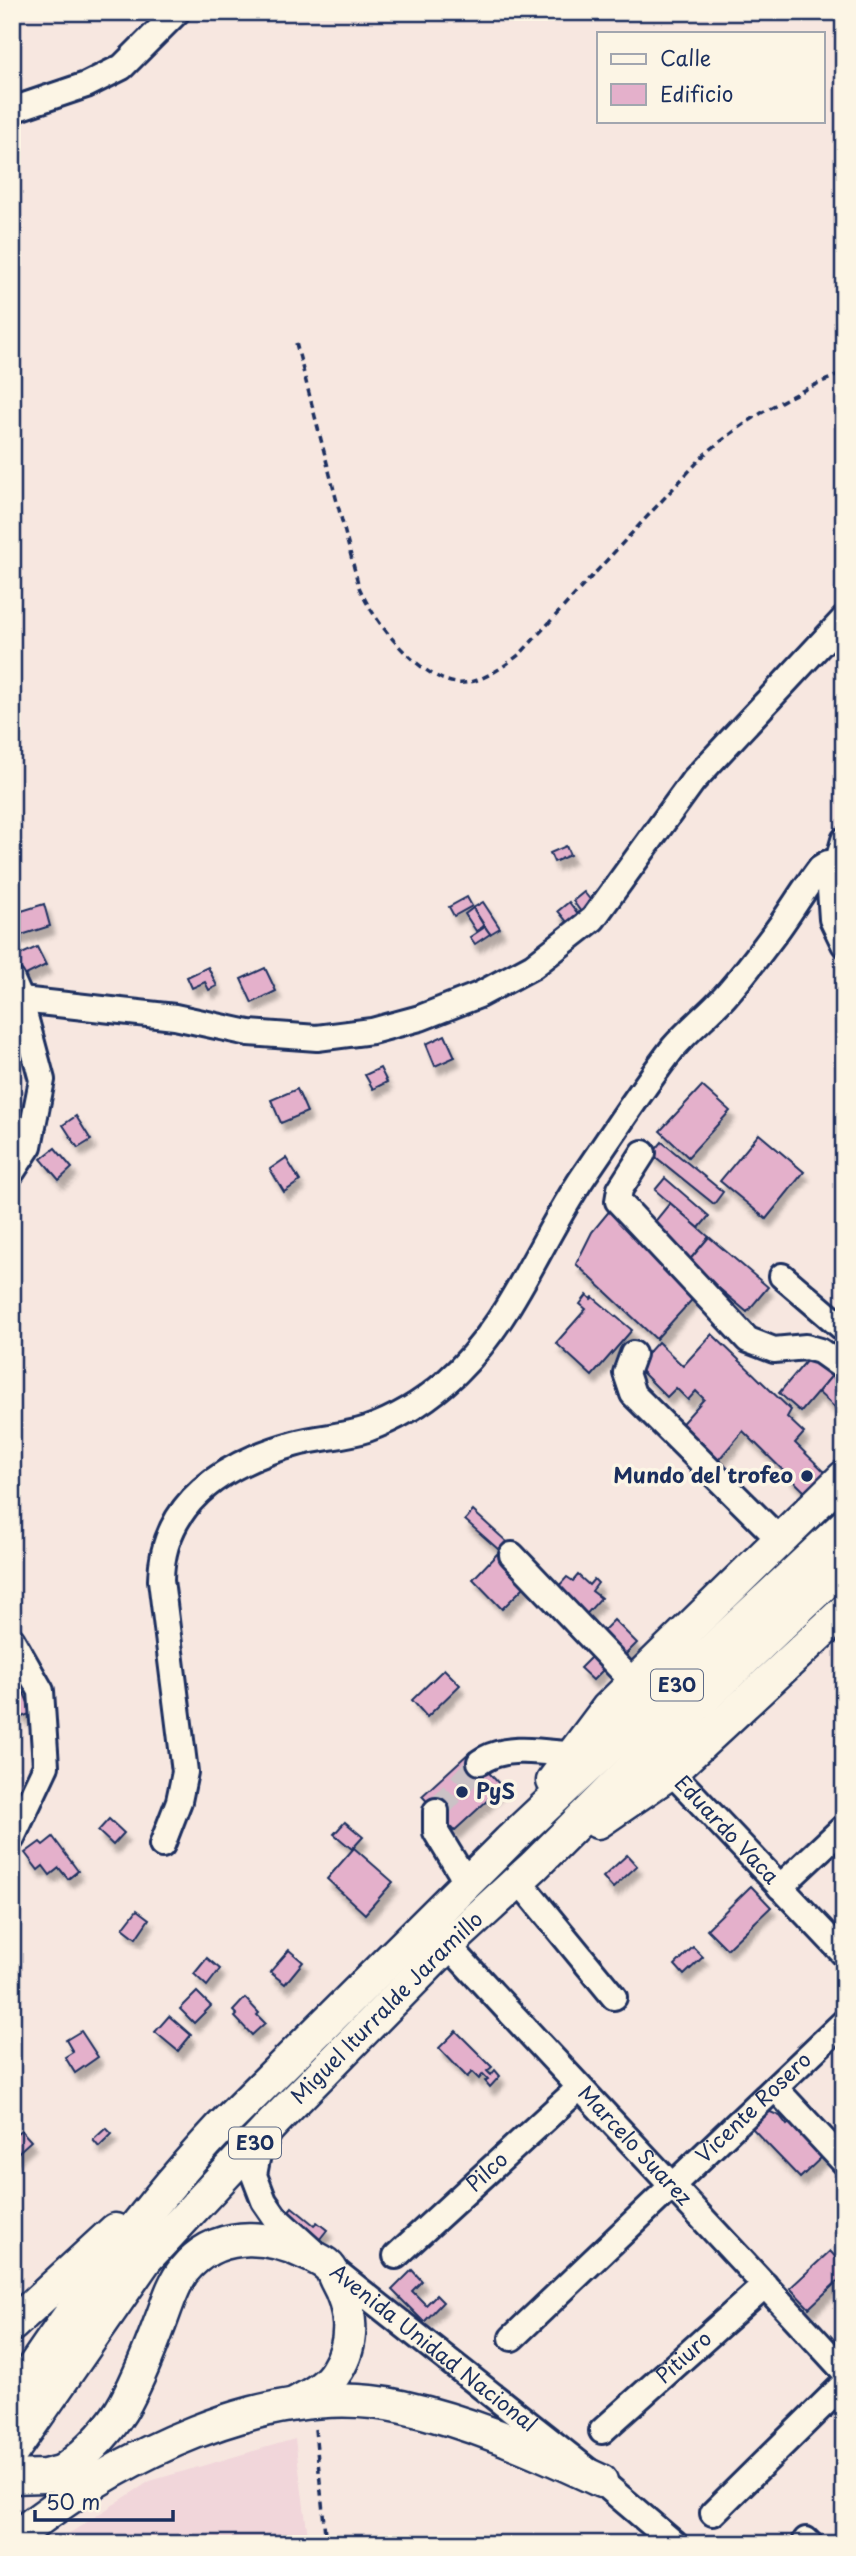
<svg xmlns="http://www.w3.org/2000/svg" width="856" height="2556" viewBox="0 0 856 2556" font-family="'Playpen Sans',sans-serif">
  <defs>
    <filter id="shadow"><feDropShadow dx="4.5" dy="8" stdDeviation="2" flood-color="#0004"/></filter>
  </defs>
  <rect width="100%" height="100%" fill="#f7e7e0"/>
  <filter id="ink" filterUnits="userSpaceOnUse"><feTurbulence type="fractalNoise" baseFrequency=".0143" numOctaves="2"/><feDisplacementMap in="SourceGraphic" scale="14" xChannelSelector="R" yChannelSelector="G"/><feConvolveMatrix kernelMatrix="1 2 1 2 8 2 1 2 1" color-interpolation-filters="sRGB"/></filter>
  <g filter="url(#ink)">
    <!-- built -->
    <path fill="#f1d6da" d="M 295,2439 L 309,2544 L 53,2544 L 150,2481 Z"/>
    <!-- building -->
    <g fill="#e4b0cb" stroke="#1b2f5e" stroke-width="2" filter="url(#shadow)">
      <path d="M 566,846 L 570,855 L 554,862 L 550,853 Z"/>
      <path d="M 584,892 L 596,907 L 584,916 L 573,901 Z"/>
      <path d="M 467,897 L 472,906 L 454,916 L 449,907 Z"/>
      <path d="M 483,902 L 500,928 L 490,934 L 473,908 Z"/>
      <path d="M 569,902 L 578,914 L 567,922 L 558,911 Z"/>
      <path d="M 44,904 L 50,926 L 12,938 L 12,914 Z"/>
      <path d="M 473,908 L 484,926 L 476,931 L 465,914 Z"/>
      <path d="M 485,927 L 490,934 L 475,944 L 470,937 Z"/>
      <path d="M 37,947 L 46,965 L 22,977 L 13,958 Z"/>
      <path d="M 208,967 L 217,986 L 209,990 L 205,982 L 192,988 L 187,977 Z"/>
      <path d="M 265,968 L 276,991 L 252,1003 L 241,979 Z"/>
      <path d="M 445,1035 L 455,1057 L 435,1066 L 426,1044 Z"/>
      <path d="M 380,1068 L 387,1082 L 373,1089 L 365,1075 Z"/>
      <path d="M 702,1086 L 730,1111 L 688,1157 L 660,1131 Z"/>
      <path d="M 297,1089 L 307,1112 L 281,1123 L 271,1100 Z"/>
      <path d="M 76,1116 L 91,1140 L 78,1148 L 63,1125 Z"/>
      <path d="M 759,1134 L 804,1172 L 766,1219 L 720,1181 Z"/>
      <path d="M 662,1142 L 723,1192 L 714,1204 L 652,1154 Z"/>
      <path d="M 55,1148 L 72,1168 L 59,1180 L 41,1159 Z"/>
      <path d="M 286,1158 L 300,1181 L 284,1192 L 270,1169 Z"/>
      <path d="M 665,1178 L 709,1216 L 699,1228 L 655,1190 Z"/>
      <path d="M 670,1203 L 709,1237 L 688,1262 L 648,1230 Z"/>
      <path d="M 611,1209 L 700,1291 L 656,1339 L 576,1264 L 592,1232 Z"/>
      <path d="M 709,1237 L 768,1287 L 747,1312 L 688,1262 Z"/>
      <path d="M 587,1295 L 591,1299 L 593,1297 L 632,1330 L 592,1376 L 556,1343 L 586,1309 L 580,1304 Z"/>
      <path d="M 712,1334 L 791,1410 L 787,1417 L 804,1433 L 795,1443 L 830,1477 L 811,1498 L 743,1431 L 715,1464 L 676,1430 L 704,1399 L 696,1391 L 688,1400 L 676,1388 L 667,1397 L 636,1366 L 658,1342 L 683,1366 Z"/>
      <path d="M 813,1353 L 835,1372 L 801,1412 L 779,1393 Z"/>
      <path d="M 835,1372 L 844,1380 L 844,1416 L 818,1392 Z"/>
      <path d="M 473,1511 L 506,1541 L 499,1550 L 465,1520 Z"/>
      <path d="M 498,1553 L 528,1583 L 502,1609 L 473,1579 Z"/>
      <path d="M 578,1575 L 589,1585 L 594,1579 L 598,1583 L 592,1591 L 601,1598 L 582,1619 L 557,1588 L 567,1577 L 573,1581 Z"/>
      <path d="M 614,1620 L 637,1643 L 620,1660 L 597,1637 Z"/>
      <path d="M 591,1657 L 604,1669 L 593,1680 L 580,1668 Z"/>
      <path d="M 444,1669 L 460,1685 L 427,1717 L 412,1700 Z"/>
      <path d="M 24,1693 L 32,1713 L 22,1717 L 14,1697 Z"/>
      <path d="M 470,1752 L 502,1787 L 454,1831 L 422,1796 Z"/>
      <path d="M 109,1819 L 124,1833 L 113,1845 L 98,1831 Z"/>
      <path d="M 345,1822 L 363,1837 L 352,1849 L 334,1834 Z"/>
      <path d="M 53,1837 L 78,1871 L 68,1879 L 59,1868 L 50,1875 L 43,1866 L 38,1870 L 25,1853 L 40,1842 L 43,1845 Z"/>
      <path d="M 354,1848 L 393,1882 L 365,1914 L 327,1879 Z"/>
      <path d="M 627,1855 L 637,1866 L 613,1888 L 603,1877 Z"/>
      <path d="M 751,1886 L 771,1907 L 727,1949 L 707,1929 Z"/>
      <path d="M 137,1910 L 149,1919 L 136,1938 L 123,1928 Z"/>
      <path d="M 693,1947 L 703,1957 L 684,1975 L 675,1965 Z"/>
      <path d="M 289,1950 L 303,1962 L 285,1984 L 270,1972 Z"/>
      <path d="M 207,1958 L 220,1969 L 207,1986 L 194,1974 Z"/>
      <path d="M 197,1992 L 211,2006 L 194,2023 L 180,2009 Z"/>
      <path d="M 245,1998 L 259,2013 L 257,2015 L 265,2023 L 252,2035 L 235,2017 L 237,2015 L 233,2011 Z"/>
      <path d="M 169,2016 L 191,2035 L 178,2051 L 155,2032 Z"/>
      <path d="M 81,2031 L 98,2057 L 75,2073 L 65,2057 L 73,2052 L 66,2040 Z"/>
      <path d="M 456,2031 L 492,2067 L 487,2071 L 491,2075 L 495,2070 L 500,2076 L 490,2087 L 485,2081 L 488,2079 L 483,2074 L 479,2079 L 472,2072 L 467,2077 L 439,2048 Z"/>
      <path d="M 768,2111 L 780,2116 L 787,2125 L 792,2121 L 824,2155 L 800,2178 L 751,2127 Z"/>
      <path d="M 106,2128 L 112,2134 L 99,2147 L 93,2140 Z"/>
      <path d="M 21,2130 L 31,2141 L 12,2158 L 12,2137 Z"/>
      <path d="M 292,2207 L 314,2225 L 317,2222 L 327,2230 L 315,2245 L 282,2219 Z"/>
      <path d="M 830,2251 L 844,2266 L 844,2275 L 809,2308 L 790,2288 Z"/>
      <path d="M 412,2270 L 422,2281 L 412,2291 L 426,2305 L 436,2295 L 443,2302 L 424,2322 L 392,2290 Z"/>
    </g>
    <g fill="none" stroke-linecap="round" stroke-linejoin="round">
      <!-- minor-tunnel -->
      <path stroke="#cbc2c6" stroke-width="24" stroke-dasharray="24 12" stroke-linecap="butt" d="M 436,1811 L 480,1762"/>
      <!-- minor casing -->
      <g stroke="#1b2f5e" stroke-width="30">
        <g id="minor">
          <path d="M 12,110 L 86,85 L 122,67 L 177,12"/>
          <path d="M 844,840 L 830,889 L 832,919 L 844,944"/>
          <path d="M 12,980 L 20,998 L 42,1080 L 29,1146 L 12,1172"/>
          <path d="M 12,999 L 175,1017 L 249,1033 L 317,1038 L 372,1031 L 420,1018 L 479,995 L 533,966 L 593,919 L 693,781 L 844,619"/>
          <path d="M 643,1153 L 620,1189 L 618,1201 L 748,1340 L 774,1350 L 806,1347 L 820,1351 L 844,1368"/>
          <path d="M 782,1276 L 844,1329"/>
          <path d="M 633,1354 L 626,1373 L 633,1394 L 780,1540"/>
          <path d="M 512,1555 L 634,1683"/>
          <path d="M 12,1640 L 41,1691 L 46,1766 L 12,1838"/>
          <path id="s1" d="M 659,1759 L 844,1954"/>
          <path d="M 480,1762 C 505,1744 543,1752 573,1755"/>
          <path d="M 436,1811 L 436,1832 L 467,1883"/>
          <path d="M 162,1845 L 179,1801 L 185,1772 L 161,1580 C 162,1502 225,1463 294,1444 C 318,1437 343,1437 367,1429 C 395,1419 421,1404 444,1384 C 510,1328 537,1244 585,1174 C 614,1132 642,1088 673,1048 C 689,1029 709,1014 725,996 C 742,977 757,957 772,937 C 789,915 803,890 820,868 L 828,863 L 837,865"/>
          <path d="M 518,1880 L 614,1997"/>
          <path d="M 780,1887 L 844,1827"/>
          <path id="s2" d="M 439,1932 L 448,1945 C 579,2088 713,2228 844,2371"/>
          <path d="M 775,2088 L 844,2162"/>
          <path id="s3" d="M 268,2135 L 258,2154 L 254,2175 L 264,2201 L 275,2217 L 329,2266 L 601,2481 L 675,2544"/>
          <path id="s4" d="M 396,2256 L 579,2088"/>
          <path id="s5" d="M 512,2338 L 844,2022"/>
          <path id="s6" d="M 602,2431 L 765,2285"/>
          <path d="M 713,2513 L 844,2384"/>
          <path d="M 806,2540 L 810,2544"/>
        </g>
      </g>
      <!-- major casing -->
      <g stroke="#1b2f5e" stroke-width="37">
        <g id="major">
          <path d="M 553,1781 L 607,1709 L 844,1477"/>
          <path d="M 598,1822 L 671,1772 L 844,1611"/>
          <path d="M 12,2325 L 115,2230"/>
          <path d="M 12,2399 C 75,2304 143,2210 221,2127 L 509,1841 L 844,1526"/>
          <path id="s7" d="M 12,2452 L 146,2259 L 274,2122 L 448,1945 L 534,1866 L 650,1750 L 844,1565"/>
          <path d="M 62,2472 C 87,2453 111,2430 126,2402 C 139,2377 150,2350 160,2323 C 167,2306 172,2285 184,2270 C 215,2232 264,2233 305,2253 C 312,2256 323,2261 328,2266 C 332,2269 334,2276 336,2280 C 352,2308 355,2342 337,2370 C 328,2386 312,2394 296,2403"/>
          <path d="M 12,2477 L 45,2476 L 80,2467"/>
          <path d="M 12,2540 C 113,2459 270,2377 402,2407 C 471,2422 537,2451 601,2481"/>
        </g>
      </g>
      <!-- path -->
      <g stroke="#1b2f5e" stroke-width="3.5" stroke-dasharray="7 5" stroke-linecap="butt">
        <path d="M 296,343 L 359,587 C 373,621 419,679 457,683 C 479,685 505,666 521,653 L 705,454 C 750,417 789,394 844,373"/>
        <path d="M 315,2429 L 326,2544"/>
      </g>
      <!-- minor -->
      <use href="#minor" stroke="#fcf5e5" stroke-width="24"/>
      <!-- major -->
      <use href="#major" stroke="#fcf5e5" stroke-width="32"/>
    </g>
  </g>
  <!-- markers -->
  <g fill="#1b2f5e" stroke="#fcf5e5" stroke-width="2.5">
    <circle cx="807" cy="1476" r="7"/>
    <circle cx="462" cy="1792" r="7"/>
  </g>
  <g text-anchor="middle" stroke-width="7" stroke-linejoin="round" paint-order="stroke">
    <!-- shield labels -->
    <g fill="#fcf5e5" stroke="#5e6a86" stroke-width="2">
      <rect x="651" y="1669.5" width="52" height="31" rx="5"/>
      <rect x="229" y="2127.5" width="52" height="31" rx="5"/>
    </g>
    <g font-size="19" font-weight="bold" fill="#1b2f5e">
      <text x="677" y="1692">E30</text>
      <text x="255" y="2150">E30</text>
    </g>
    <!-- poi labels -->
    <g font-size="21" font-weight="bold" fill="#1b2f5e" stroke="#fcf5e5" text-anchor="end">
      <text x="793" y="1483">Mundo del trofeo</text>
      <text x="476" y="1799" text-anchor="start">PyS</text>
    </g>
    <!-- street labels -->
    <g font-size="21" fill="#1b2f5e" stroke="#fcf5e5">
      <text dy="7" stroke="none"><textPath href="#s1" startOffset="98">Eduardo Vaca</textPath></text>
      <text dy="7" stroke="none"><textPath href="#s7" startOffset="583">Miguel Iturralde Jaramillo</textPath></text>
      <text dy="7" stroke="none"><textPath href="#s5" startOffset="334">Vicente Rosero</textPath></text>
      <text dy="7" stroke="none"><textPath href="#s2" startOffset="290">Marcelo Suarez</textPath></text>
      <text dy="7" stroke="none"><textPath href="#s4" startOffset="124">Pilco</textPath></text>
      <text dy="7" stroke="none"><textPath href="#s3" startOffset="296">Avenida Unidad Nacional</textPath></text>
      <text dy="7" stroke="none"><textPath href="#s6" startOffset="110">Pitiuro</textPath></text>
    </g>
  </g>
  <!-- margin -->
  <rect width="856" height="2556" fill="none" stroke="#fcf5e5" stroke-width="42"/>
  <rect x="21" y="21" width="814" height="2514" fill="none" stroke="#1b2f5e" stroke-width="2.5" filter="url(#ink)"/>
  <!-- legend -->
  <rect x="597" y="32" width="228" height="91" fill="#fcf5e5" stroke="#a2a6af" stroke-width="2"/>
  <rect x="611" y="54" width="35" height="10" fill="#fcf5e5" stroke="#a2a6af" stroke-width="2"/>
  <text x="660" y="66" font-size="21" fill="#1b2f5e">Calle</text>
  <rect x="611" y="84" width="35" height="21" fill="#e4b0cb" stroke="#a2a6af" stroke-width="2"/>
  <text x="660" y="102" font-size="21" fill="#1b2f5e">Edificio</text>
  <!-- scale -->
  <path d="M35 2510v10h138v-10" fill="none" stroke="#1b2f5e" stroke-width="3.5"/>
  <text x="46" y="2510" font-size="21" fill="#1b2f5e" stroke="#fcf5e5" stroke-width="5" paint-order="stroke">50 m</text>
</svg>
